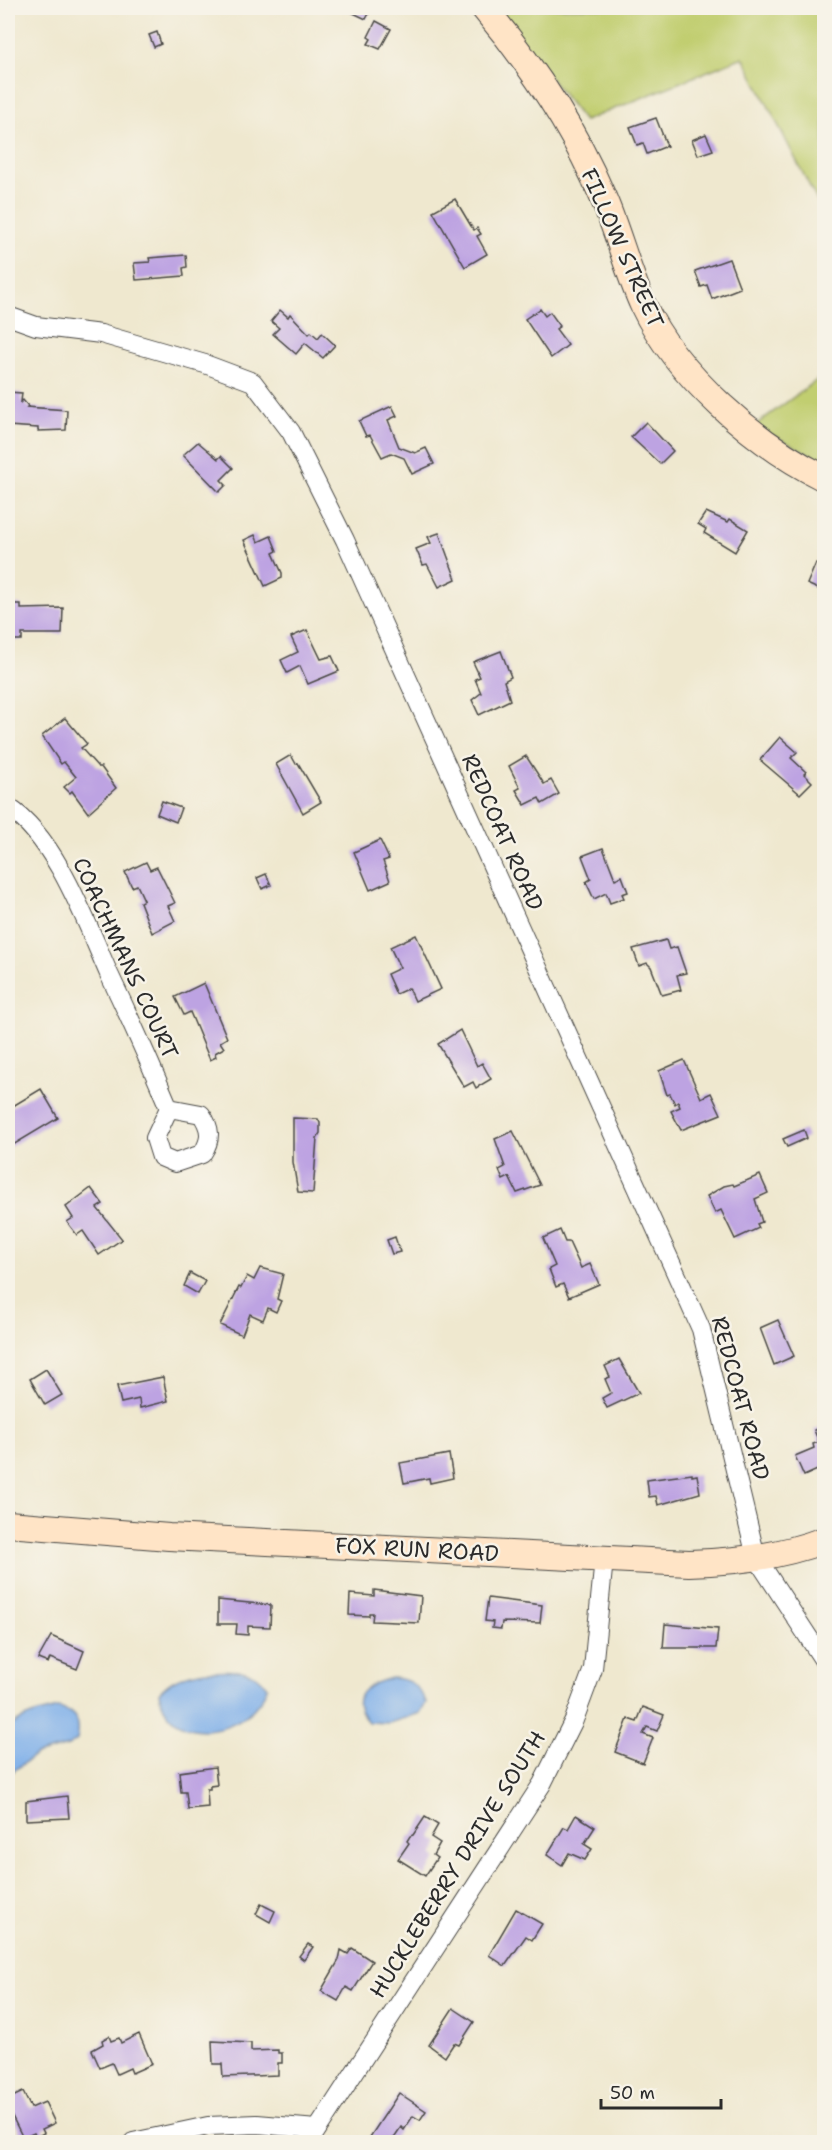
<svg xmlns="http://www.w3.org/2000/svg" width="832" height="2150" viewBox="0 0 832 2150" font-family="'Shantell Sans',sans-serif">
  <rect width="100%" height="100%" fill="#f7f3e8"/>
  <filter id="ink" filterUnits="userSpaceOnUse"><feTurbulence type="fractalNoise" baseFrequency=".0167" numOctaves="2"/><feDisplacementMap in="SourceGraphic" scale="12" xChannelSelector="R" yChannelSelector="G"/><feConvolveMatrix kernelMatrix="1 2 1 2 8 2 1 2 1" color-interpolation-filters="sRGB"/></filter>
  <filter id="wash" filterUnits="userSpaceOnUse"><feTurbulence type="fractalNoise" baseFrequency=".008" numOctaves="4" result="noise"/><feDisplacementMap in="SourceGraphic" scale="24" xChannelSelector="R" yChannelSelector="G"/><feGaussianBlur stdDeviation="1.35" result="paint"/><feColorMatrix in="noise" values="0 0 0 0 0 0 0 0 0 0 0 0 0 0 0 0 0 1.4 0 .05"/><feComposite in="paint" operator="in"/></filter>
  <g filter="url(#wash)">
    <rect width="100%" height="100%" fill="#efe8cf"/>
    <!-- green -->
    <g fill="#c1ce70" stroke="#767c4e" stroke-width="1.5">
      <path d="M 495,8 L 824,8 L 824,214 L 743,57 L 584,121 Z"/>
      <path d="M 824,375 L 824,461 L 754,426 Z"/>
    </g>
    <!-- water -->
    <g fill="#7eafe9" stroke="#546d8a" stroke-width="1.5">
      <path d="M 207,1671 C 230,1671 254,1666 267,1687 C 253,1733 171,1752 159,1693 C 171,1678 189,1673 207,1671 Z"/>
      <path d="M 392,1678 C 411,1679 419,1686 426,1703 L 420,1713 L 389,1723 L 368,1722 C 345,1695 368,1684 392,1678 Z"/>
      <path d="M 58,1708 C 77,1712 81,1723 77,1740 L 68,1746 L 35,1755 L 8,1775 L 8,1728 C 23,1716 40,1712 58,1708 Z"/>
    </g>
    <g id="blocks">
      <!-- building -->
      <g fill="#bda3e2">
        <path d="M 349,8 L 372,8 L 366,19 L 347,10 Z"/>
        <path d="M 376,21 L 391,29 L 380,49 L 368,44 L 371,39 L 368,37 Z"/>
        <path d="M 157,32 L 161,44 L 154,47 L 149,35 Z"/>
        <path d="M 656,118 L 667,146 L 647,154 L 643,143 L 637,145 L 630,127 Z"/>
        <path d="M 706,134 L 713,150 L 698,155 L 692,140 Z"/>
        <path d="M 455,199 L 471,226 L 474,230 L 477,228 L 481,234 L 477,236 L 487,254 L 465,267 L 433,211 Z"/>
        <path d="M 8,202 L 13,202 L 9,230 L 8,230 Z"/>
        <path d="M 186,255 L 187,267 L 183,268 L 184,276 L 136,280 L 134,263 L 150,262 L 149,258 Z"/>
        <path d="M 729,259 L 740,288 L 712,299 L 707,285 L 701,287 L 695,271 Z"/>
        <path d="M 540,309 L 545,316 L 550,312 L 560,326 L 556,329 L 568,345 L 551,358 L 525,319 Z"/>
        <path d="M 280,310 L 288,317 L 290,314 L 309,334 L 311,332 L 318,338 L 322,333 L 335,345 L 323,358 L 305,343 L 296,354 L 273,334 L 279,328 L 271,321 Z"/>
        <path d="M 8,392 L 22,393 L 21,402 L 23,400 L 28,406 L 27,407 L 67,410 L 66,430 L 38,431 L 38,428 L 8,426 Z"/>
        <path d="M 392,406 L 397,416 L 388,420 L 399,447 L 415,453 L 426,448 L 434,464 L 412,474 L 404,458 L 391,453 L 382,457 L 370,435 L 366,436 L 359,421 Z"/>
        <path d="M 646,422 L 673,451 L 660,464 L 631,437 Z"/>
        <path d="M 198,442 L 218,459 L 221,456 L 233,468 L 221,480 L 226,485 L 219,492 L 183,455 Z"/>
        <path d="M 706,512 L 728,522 L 730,519 L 748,530 L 735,552 L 704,533 L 706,529 L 698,524 Z"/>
        <path d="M 439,533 L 456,579 L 439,587 L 427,564 L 423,565 L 416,549 L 431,543 L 428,537 Z"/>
        <path d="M 255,535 L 258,542 L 271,536 L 277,551 L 273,553 L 282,573 L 282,578 L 265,586 L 244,540 Z"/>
        <path d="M 816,563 L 824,567 L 824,599 L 820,597 L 823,591 L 807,584 Z"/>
        <path d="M 8,604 L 21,604 L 21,609 L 63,608 L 62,634 L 22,634 L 22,640 L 8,640 Z"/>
        <path d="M 307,630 L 321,659 L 332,656 L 339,671 L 308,684 L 300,666 L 287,673 L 281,660 L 298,652 L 291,637 Z"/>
        <path d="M 501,651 L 511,677 L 504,681 L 510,700 L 479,715 L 472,700 L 481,693 L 475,679 L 480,677 L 473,662 Z"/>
        <path d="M 65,718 L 87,744 L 81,748 L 98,767 L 101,767 L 116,788 L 88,813 L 72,791 L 70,793 L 64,787 L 76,777 L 64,762 L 61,764 L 42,736 Z"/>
        <path d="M 780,737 L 797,752 L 791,758 L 806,772 L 804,774 L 812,782 L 800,794 L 760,760 Z"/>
        <path d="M 291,755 L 296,764 L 298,763 L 321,802 L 303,813 L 276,764 Z"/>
        <path d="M 526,756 L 544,784 L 551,780 L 559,794 L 542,804 L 539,798 L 525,805 L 516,790 L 520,788 L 509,766 Z"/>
        <path d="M 162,801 L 181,808 L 176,822 L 157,814 Z"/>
        <path d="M 380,840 L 389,859 L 383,861 L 390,881 L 370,890 L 354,852 Z"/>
        <path d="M 603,848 L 615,879 L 622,876 L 628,892 L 622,894 L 624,898 L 610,903 L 606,893 L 594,899 L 586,882 L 591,879 L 582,856 Z"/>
        <path d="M 146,862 L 150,870 L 157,867 L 175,903 L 168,906 L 175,921 L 152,933 L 140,902 L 144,900 L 137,885 L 132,887 L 125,872 Z"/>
        <path d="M 266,874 L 271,885 L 262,889 L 257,878 Z"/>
        <path d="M 416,935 L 441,989 L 415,1001 L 409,988 L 396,994 L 387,974 L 400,968 L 390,947 Z"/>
        <path d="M 666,940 L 669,949 L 677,947 L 686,973 L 677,975 L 681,990 L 662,995 L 651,967 L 647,963 L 639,966 L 633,949 Z"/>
        <path d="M 204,983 L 227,1038 L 220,1042 L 224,1048 L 215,1053 L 216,1057 L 210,1060 L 190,1012 L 184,1015 L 175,997 Z"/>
        <path d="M 460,1030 L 477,1066 L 482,1063 L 491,1079 L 476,1088 L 473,1082 L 464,1087 L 438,1044 Z"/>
        <path d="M 684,1060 L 701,1098 L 711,1093 L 721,1114 L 681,1130 L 671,1111 L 680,1107 L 678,1102 L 675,1104 L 670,1094 L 667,1095 L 659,1071 Z"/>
        <path d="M 41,1089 L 58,1118 L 8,1148 L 8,1109 Z"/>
        <path d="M 293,1118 L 318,1119 L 320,1123 L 320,1133 L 317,1138 L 313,1193 L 298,1192 L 293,1162 Z"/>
        <path d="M 804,1130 L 807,1138 L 787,1147 L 783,1139 Z"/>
        <path d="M 513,1131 L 540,1185 L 517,1193 L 509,1177 L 503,1180 L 499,1170 L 505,1167 L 495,1139 Z"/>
        <path d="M 760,1175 L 768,1193 L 755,1199 L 762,1222 L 757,1224 L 759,1228 L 735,1239 L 721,1210 L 715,1213 L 707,1196 L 724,1186 L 733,1184 L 734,1186 Z"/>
        <path d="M 91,1188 L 103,1204 L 97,1208 L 122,1239 L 99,1255 L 83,1231 L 77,1235 L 67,1222 L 73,1218 L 66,1207 Z"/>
        <path d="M 560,1230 L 565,1242 L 569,1242 L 581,1268 L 590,1264 L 599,1284 L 569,1297 L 563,1284 L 556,1287 L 549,1269 L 555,1266 L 543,1238 Z"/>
        <path d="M 395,1237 L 400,1252 L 392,1254 L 387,1240 Z"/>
        <path d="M 260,1268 L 283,1274 L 277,1299 L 281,1301 L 276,1312 L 268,1308 L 263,1320 L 250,1314 L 242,1335 L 220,1325 L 239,1287 L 241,1288 L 247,1276 L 254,1280 Z"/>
        <path d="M 190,1273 L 205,1281 L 198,1294 L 184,1286 Z"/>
        <path d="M 778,1320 L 794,1356 L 774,1365 L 760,1328 Z"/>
        <path d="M 619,1359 L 639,1393 L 607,1408 L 602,1398 L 611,1393 L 605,1379 L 610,1377 L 605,1366 Z"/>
        <path d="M 46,1369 L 62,1395 L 45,1405 L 30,1379 Z"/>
        <path d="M 163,1377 L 168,1401 L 140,1408 L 139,1399 L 121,1403 L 117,1386 Z"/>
        <path d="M 824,1425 L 824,1467 L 804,1476 L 795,1456 L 814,1448 L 813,1444 L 819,1442 L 814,1430 Z"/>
        <path d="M 449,1454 L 453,1478 L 430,1483 L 429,1478 L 404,1483 L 400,1463 Z"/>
        <path d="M 692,1474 L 692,1476 L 697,1475 L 700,1493 L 658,1505 L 656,1496 L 649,1497 L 647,1480 Z"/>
        <path d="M 374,1590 L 421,1596 L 419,1623 L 372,1621 L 373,1613 L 369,1613 L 369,1616 L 349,1615 L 350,1594 L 374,1596 Z"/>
        <path d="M 488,1598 L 542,1605 L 540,1623 L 502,1622 L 501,1629 L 492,1628 L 493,1622 L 485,1621 Z"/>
        <path d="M 218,1600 L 271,1605 L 270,1627 L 248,1626 L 248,1635 L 236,1634 L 237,1624 L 218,1624 Z"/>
        <path d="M 665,1624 L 718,1629 L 716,1648 L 663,1648 Z"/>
        <path d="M 51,1636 L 84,1651 L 77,1669 L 50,1658 L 48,1663 L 38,1659 Z"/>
        <path d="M 643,1707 L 664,1715 L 657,1731 L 647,1727 L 643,1734 L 653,1738 L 643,1763 L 615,1752 L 628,1719 L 637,1722 Z"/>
        <path d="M 215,1767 L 217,1785 L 210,1786 L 210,1789 L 207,1789 L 208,1807 L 188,1809 L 186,1792 L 181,1792 L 179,1772 Z"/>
        <path d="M 67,1796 L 69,1818 L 26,1820 L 26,1801 Z"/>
        <path d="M 576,1815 L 595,1827 L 584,1844 L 592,1849 L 585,1860 L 569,1853 L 562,1865 L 547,1855 L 564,1827 L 568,1829 Z"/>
        <path d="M 425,1817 L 438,1825 L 431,1837 L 440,1843 L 433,1855 L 437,1858 L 425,1876 L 398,1859 L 409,1843 L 407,1841 L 410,1836 L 413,1835 Z"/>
        <path d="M 261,1904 L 275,1911 L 270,1922 L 256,1914 Z"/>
        <path d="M 516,1909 L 542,1924 L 532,1940 L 526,1936 L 505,1966 L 489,1955 Z"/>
        <path d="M 308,1944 L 313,1947 L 304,1960 L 299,1956 Z"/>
        <path d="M 352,1948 L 372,1961 L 353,1991 L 346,1987 L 338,2001 L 321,1991 L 339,1960 L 341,1950 L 348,1954 Z"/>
        <path d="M 453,2008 L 474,2022 L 459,2045 L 454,2043 L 445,2057 L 429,2045 Z"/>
        <path d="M 139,2034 L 152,2064 L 132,2073 L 130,2068 L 117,2074 L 112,2063 L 100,2068 L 92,2050 L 103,2044 L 102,2040 L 109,2036 L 111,2041 L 119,2038 L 121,2043 Z"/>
        <path d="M 212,2041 L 251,2043 L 251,2051 L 278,2050 L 278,2053 L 282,2053 L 282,2063 L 278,2063 L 278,2075 L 223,2077 L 222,2064 L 213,2064 Z"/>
        <path d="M 23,2092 L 31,2108 L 45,2102 L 55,2123 L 42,2129 L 44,2133 L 36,2137 L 34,2133 L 23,2138 L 8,2108 L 8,2099 Z"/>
        <path d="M 399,2093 L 426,2111 L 420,2120 L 413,2116 L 404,2130 L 401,2127 L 391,2142 L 379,2142 L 370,2137 Z"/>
      </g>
    </g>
  </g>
  <g filter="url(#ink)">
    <use href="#blocks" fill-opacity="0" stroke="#484744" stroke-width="1.5"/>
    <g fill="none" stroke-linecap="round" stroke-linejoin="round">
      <!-- street casing -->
      <g stroke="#484744" stroke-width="20">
        <g id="street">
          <path d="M 8,316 L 36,326 L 101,334 L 205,364 L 253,382 L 291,432 L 345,540 L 701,1329 L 756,1557 L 824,1661"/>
          <path d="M 8,807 C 56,838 86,922 109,974 C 130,1018 150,1063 169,1108 L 155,1138 L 161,1157 L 175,1163 L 202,1154 C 212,1139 211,1128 201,1114 L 169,1108"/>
          <path d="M 133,2142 L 208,2126 L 257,2124 L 317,2129"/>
          <path d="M 309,2142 L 542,1784 L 574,1720 L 593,1669 L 604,1559"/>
        </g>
      </g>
      <!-- secondary casing -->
      <g stroke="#484744" stroke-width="28">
        <g id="secondary">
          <path d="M 484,8 C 531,64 573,127 602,195 C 618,231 627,270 643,305 C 676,375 757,445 824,478"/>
          <path d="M 8,1524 L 169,1537 L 689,1563 C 735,1562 782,1556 824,1540"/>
        </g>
      </g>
      <!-- street -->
      <use href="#street" stroke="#fff" stroke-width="18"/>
      <!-- secondary -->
      <use href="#secondary" stroke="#ffe4c6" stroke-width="26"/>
    </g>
  </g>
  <g text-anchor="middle" stroke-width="5" stroke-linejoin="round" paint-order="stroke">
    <!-- street labels -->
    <g font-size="22" fill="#2b2b2b" stroke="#f7f3e8">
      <text transform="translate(623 248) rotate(66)" y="8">FILLOW STREET</text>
      <text transform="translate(503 832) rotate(66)" y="8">REDCOAT ROAD</text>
      <text transform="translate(126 958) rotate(65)" y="8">COACHMANS COURT</text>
      <text transform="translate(741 1398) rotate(75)" y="8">REDCOAT ROAD</text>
      <text transform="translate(417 1549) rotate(3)" y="8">FOX RUN ROAD</text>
      <text transform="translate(457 1864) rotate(-58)" y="8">HUCKLEBERRY DRIVE SOUTH</text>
    </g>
  </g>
  <!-- margin -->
  <rect width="832" height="2150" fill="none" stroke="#f7f3e8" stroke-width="30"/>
  <!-- scale -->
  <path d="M601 2099v9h120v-9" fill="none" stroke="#2b2b2b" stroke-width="3"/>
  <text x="610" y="2099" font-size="18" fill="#2b2b2b" stroke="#f7f3e8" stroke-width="4.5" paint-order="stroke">50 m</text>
</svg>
